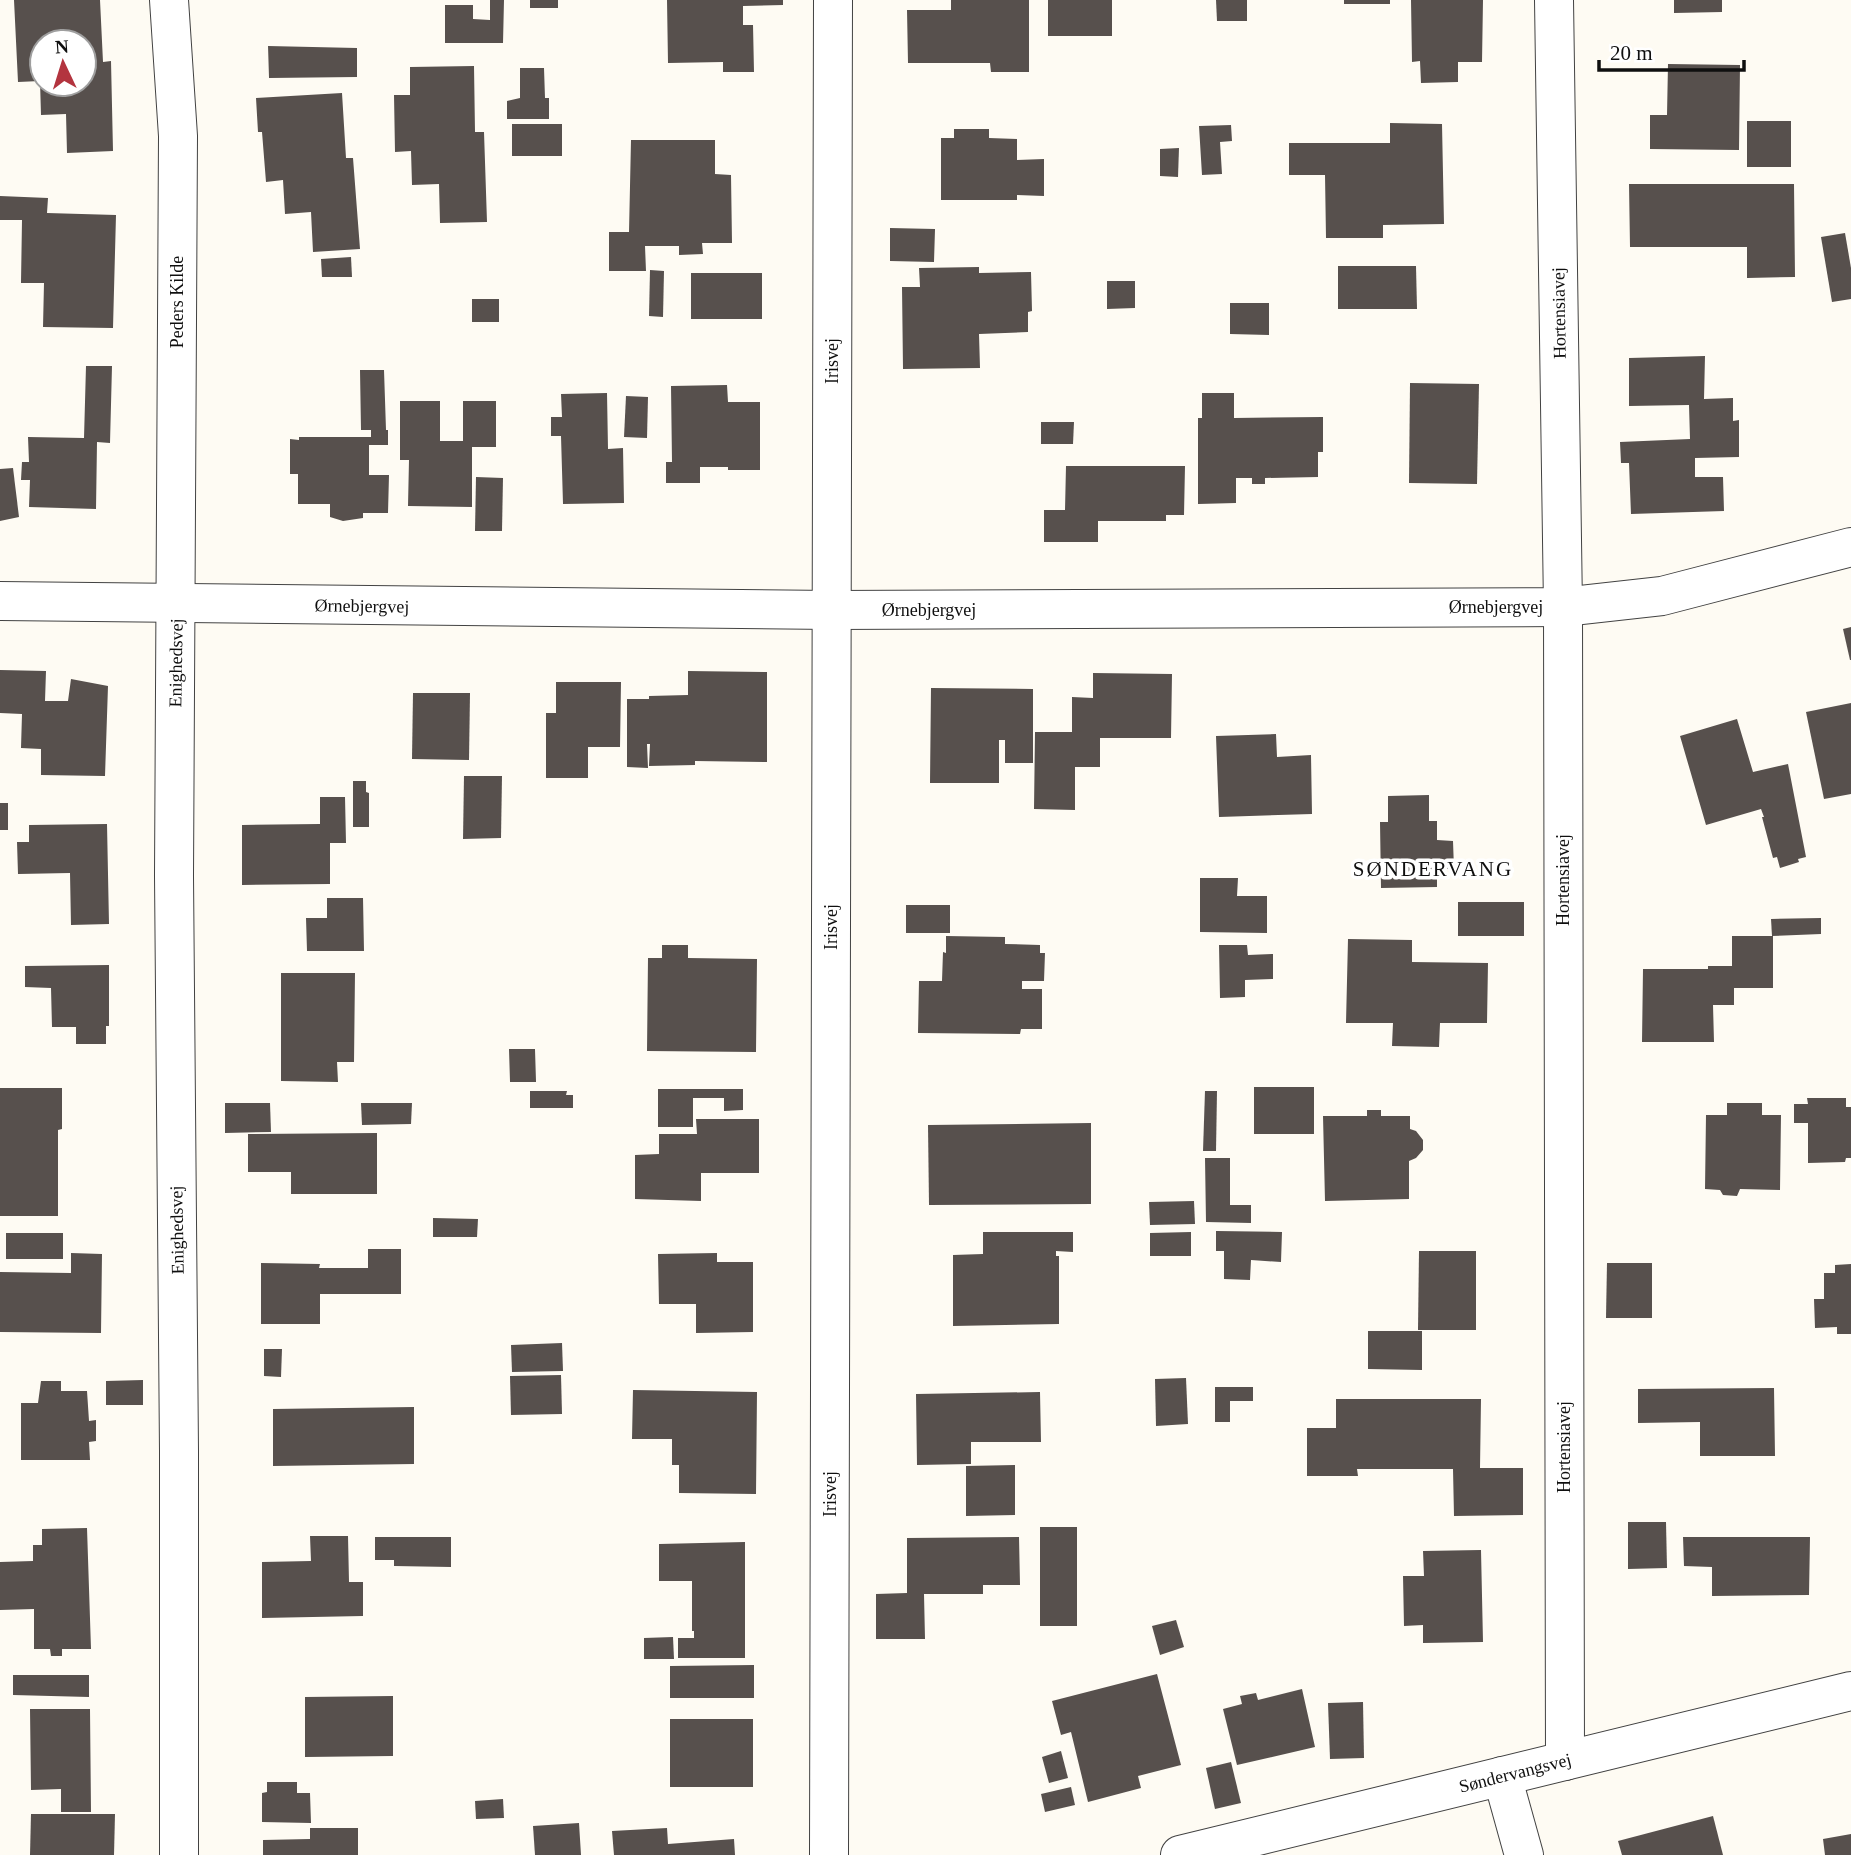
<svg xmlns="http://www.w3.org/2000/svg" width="1851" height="1855" viewBox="0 0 1851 1855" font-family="'Times New Roman',serif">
  <rect width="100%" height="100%" fill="#fefbf3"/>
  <!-- building -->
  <g fill="#57504d" fill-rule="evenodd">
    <path d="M 14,0 L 100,0 L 103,62 L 111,61 L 113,151 L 67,153 L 66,114 L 41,115 L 40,81 L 18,82 ZM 42,42 L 84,42 L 84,84 L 42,84 Z"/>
    <path d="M 490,0 L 504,0 L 503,43 L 445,43 L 445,5 L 473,5 L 473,19 L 490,20 Z"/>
    <rect x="530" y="0" width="28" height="8"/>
    <path d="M 667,0 L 783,0 L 783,5 L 743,6 L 743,25 L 753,25 L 754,72 L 723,72 L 723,62 L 668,63 Z"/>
    <path d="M 951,0 L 1029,0 L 1029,72 L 991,72 L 990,63 L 908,63 L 907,10 L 951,10 Z"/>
    <rect x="1048" y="0" width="64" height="36"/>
    <path d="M 1216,0 L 1247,0 L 1247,21 L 1217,21 Z"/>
    <rect x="1344" y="0" width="46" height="4"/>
    <path d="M 1411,0 L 1483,0 L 1482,62 L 1458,62 L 1458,82 L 1421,83 L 1420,61 L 1412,62 Z"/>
    <path d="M 1674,0 L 1722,0 L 1722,12 L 1674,13 Z"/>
    <path d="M 268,46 L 357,48 L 357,77 L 269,78 Z"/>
    <path d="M 1668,64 L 1740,65 L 1739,150 L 1650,149 L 1650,115 L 1667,115 Z"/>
    <path d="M 474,66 L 475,132 L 484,132 L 487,222 L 440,223 L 439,184 L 412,185 L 411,151 L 395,152 L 394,95 L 410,95 L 410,67 Z"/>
    <path d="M 520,68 L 544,68 L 545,98 L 549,98 L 549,119 L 507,119 L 507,101 L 520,98 Z"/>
    <path d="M 342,93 L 346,158 L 353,158 L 360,249 L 313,252 L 311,212 L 285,214 L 283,180 L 266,182 L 262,132 L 258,132 L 256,98 Z"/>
    <rect x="1747" y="121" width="44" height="46"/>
    <path d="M 1390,123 L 1442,124 L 1444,224 L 1383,225 L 1383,238 L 1326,238 L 1325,175 L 1289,175 L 1289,143 L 1390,143 Z"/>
    <rect x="512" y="124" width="50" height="32"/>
    <path d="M 1231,125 L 1232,141 L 1220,142 L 1222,174 L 1202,175 L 1199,126 Z"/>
    <path d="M 954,129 L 989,129 L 989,138 L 1017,139 L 1017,160 L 1044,159 L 1044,196 L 1017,195 L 1017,200 L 941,200 L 941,138 L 954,138 Z"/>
    <path d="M 631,140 L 715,140 L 715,174 L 731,175 L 732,243 L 702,243 L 703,254 L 679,255 L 679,246 L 645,246 L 646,271 L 609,271 L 609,232 L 629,232 Z"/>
    <path d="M 1179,148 L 1178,177 L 1160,176 L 1160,149 Z"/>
    <path d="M 1629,184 L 1794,184 L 1795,277 L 1747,278 L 1747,247 L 1630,247 Z"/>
    <path d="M 0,196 L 48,198 L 47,213 L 116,215 L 113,328 L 43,327 L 44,283 L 21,283 L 22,220 L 0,220 Z"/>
    <path d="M 890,228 L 935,229 L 934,262 L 890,261 Z"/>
    <path d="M 1845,233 L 1851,268 L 1851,299 L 1832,302 L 1821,237 Z"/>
    <path d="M 351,257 L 352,277 L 322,277 L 321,259 Z"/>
    <path d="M 1338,266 L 1416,266 L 1417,309 L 1338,309 Z"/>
    <path d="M 979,267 L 979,273 L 1031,272 L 1032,311 L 1028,312 L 1028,332 L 979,334 L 980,368 L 903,369 L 902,287 L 920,287 L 919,268 Z"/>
    <path d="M 650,270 L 664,271 L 663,317 L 649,316 Z"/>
    <rect x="691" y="273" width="71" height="46"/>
    <path d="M 1107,281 L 1135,281 L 1135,308 L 1107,309 Z"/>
    <rect x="472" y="299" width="27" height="23"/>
    <path d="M 1230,303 L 1269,303 L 1269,335 L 1230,334 Z"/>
    <path d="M 1705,356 L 1704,399 L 1733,398 L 1733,421 L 1739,420 L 1739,457 L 1695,458 L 1695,477 L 1723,477 L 1724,511 L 1631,514 L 1629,463 L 1621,463 L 1620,442 L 1690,439 L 1689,405 L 1629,406 L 1629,358 Z"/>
    <path d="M 86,366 L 112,366 L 110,443 L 97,442 L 96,509 L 29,507 L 30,480 L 21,480 L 22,462 L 29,462 L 28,437 L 84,438 Z"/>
    <path d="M 360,370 L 384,370 L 386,430 L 388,430 L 388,445 L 369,445 L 369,475 L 389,475 L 388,513 L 363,513 L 363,518 L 343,521 L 330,517 L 330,504 L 298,504 L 298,474 L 290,474 L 290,439 L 299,440 L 299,437 L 371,437 L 371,430 L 361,430 Z"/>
    <path d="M 1410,383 L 1479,384 L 1477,484 L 1409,483 Z"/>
    <path d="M 727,385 L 728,402 L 760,402 L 760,470 L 728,470 L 728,467 L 700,467 L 700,483 L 666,483 L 666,462 L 672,462 L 671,386 Z"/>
    <path d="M 607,393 L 608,449 L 623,448 L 624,503 L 563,504 L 561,436 L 551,436 L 551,417 L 562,417 L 561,394 Z"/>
    <path d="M 1202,393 L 1234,393 L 1234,418 L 1323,417 L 1323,452 L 1318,452 L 1318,477 L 1265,478 L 1265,484 L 1252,484 L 1252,478 L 1236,478 L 1236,503 L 1198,504 L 1198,418 L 1202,418 Z"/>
    <path d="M 626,396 L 648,397 L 647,438 L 624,437 Z"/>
    <path d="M 400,401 L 440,401 L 440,441 L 463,441 L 463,401 L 496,401 L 496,447 L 472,447 L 472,507 L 408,506 L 409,460 L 400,460 Z"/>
    <path d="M 1041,422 L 1074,422 L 1073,444 L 1041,444 Z"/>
    <path d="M 1066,466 L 1185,466 L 1184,515 L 1166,515 L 1166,521 L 1098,521 L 1098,542 L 1044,542 L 1044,510 L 1065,510 Z"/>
    <path d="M 13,468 L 19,517 L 0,521 L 0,469 Z"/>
    <path d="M 476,477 L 503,478 L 502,531 L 475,531 Z"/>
    <path d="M 1851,627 L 1851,660 L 1850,660 L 1843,629 Z"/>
    <path d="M 0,670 L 46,671 L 45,701 L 68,701 L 71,679 L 108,686 L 105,776 L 41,775 L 41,749 L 21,748 L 22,714 L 0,713 Z"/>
    <path d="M 688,671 L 767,672 L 767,762 L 695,761 L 695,765 L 649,766 L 650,744 L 647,744 L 648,768 L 627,767 L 627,699 L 649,699 L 649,696 L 688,695 Z"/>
    <path d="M 1093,673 L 1172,674 L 1171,738 L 1100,738 L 1100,767 L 1075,767 L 1075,810 L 1034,809 L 1035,732 L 1072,732 L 1072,697 L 1093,698 Z"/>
    <path d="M 556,682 L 621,682 L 620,747 L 588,747 L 588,778 L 546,778 L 546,713 L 556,713 Z"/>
    <path d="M 931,688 L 1033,689 L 1033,763 L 1005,763 L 1005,740 L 999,740 L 999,783 L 930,783 Z"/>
    <path d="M 413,693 L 470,693 L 469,760 L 412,759 Z"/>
    <path d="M 1851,703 L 1851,794 L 1824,799 L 1806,712 Z"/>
    <path d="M 1737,719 L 1753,772 L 1788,764 L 1806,857 L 1798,859 L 1799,862 L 1780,868 L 1777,857 L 1773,858 L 1762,817 L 1764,817 L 1761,809 L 1706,825 L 1680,736 Z"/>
    <path d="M 1276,734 L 1277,757 L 1311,755 L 1312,814 L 1219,817 L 1216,736 Z"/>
    <path d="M 464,776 L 502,776 L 501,838 L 463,839 Z"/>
    <path d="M 353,781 L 366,781 L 366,792 L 369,793 L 369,827 L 353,827 Z"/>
    <path d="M 1429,795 L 1429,821 L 1437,821 L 1437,840 L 1453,841 L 1454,869 L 1437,869 L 1437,887 L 1381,888 L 1380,822 L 1388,822 L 1388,796 Z"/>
    <path d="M 320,797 L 345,797 L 346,843 L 330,843 L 330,884 L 242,885 L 242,825 L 320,824 Z"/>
    <rect x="0" y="803" width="8" height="27"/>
    <path d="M 107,824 L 109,924 L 71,925 L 70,873 L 18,874 L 17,842 L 29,842 L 29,825 Z"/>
    <path d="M 1200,878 L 1238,878 L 1237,896 L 1267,896 L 1267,933 L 1200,932 Z"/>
    <path d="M 327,898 L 363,898 L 364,951 L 307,951 L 306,918 L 327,918 Z"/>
    <rect x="1458" y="902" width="66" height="34"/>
    <rect x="906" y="905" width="44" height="28"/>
    <path d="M 1821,918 L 1821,934 L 1772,936 L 1771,919 Z"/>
    <path d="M 946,936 L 1005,937 L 1005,944 L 1040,945 L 1040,953 L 1045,953 L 1044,981 L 1022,981 L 1022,989 L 1042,989 L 1042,1029 L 1021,1029 L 1020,1034 L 918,1033 L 919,981 L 942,981 L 943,952 L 946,953 Z"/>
    <path d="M 1732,936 L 1773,936 L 1773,988 L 1734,988 L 1734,1005 L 1713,1005 L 1714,1042 L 1642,1042 L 1643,969 L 1708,969 L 1708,966 L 1732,966 Z"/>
    <path d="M 1348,939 L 1412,940 L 1412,962 L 1488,963 L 1487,1023 L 1440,1023 L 1439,1047 L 1392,1046 L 1393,1023 L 1346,1023 Z"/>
    <path d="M 662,945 L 688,945 L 688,958 L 757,959 L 756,1052 L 647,1051 L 648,958 L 662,958 Z"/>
    <path d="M 1219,945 L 1247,945 L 1248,955 L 1273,954 L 1273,979 L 1245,980 L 1245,997 L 1220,998 Z"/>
    <path d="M 109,965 L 109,1026 L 106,1026 L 106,1044 L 76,1044 L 76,1027 L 52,1027 L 51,988 L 25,987 L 25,966 Z"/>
    <path d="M 281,973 L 355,973 L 354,1062 L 337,1062 L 338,1082 L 281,1081 Z"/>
    <path d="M 509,1049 L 535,1049 L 536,1082 L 510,1082 Z"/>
    <rect x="1254" y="1087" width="60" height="47"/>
    <path d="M 0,1088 L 62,1088 L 62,1129 L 58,1130 L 58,1216 L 0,1216 Z"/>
    <path d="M 658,1089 L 743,1089 L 743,1110 L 724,1111 L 724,1098 L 693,1098 L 693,1127 L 658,1127 Z"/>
    <path d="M 530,1091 L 567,1091 L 566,1095 L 573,1095 L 573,1108 L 530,1108 Z"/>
    <path d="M 1205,1091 L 1217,1091 L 1216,1151 L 1203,1151 Z"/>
    <path d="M 1807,1098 L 1846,1098 L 1846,1107 L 1851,1107 L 1851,1158 L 1846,1158 L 1845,1162 L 1808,1163 L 1808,1123 L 1794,1123 L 1794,1104 L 1808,1104 Z"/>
    <path d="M 225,1103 L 270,1103 L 271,1132 L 225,1133 Z"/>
    <path d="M 361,1103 L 412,1103 L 411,1124 L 362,1125 Z"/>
    <path d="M 1727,1103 L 1762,1103 L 1762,1115 L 1781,1115 L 1780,1190 L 1740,1189 L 1737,1196 L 1723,1195 L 1720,1190 L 1705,1189 L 1706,1115 L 1727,1115 Z"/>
    <path d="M 1367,1110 L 1381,1110 L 1381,1116 L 1410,1116 L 1410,1129 L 1416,1131 L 1423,1140 L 1423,1150 L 1416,1158 L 1409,1161 L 1409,1199 L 1325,1201 L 1323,1116 L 1367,1116 Z"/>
    <path d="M 696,1119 L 759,1119 L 759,1173 L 701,1173 L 701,1201 L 635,1199 L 635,1155 L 659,1154 L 659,1134 L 697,1134 Z"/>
    <path d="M 1091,1123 L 1091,1204 L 929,1205 L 928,1125 Z"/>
    <path d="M 377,1133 L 377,1194 L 291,1194 L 291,1172 L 248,1172 L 248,1134 Z"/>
    <path d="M 1205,1158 L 1230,1158 L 1230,1205 L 1251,1205 L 1251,1223 L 1206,1222 Z"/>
    <path d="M 1194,1201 L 1195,1224 L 1150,1225 L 1149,1202 Z"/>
    <path d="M 433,1218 L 478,1219 L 477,1237 L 433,1237 Z"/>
    <path d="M 1216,1231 L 1282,1232 L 1281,1262 L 1251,1260 L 1250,1280 L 1224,1279 L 1224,1251 L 1216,1251 Z"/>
    <path d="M 983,1232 L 1073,1232 L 1073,1252 L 1056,1251 L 1056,1256 L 1059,1256 L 1059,1324 L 953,1326 L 953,1255 L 983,1254 Z"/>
    <path d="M 1191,1232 L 1191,1256 L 1150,1256 L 1150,1233 Z"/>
    <rect x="6" y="1233" width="57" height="26"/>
    <path d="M 368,1249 L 401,1249 L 401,1294 L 320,1294 L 320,1324 L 261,1324 L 261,1263 L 320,1264 L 319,1268 L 368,1268 Z"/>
    <path d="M 1419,1251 L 1476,1251 L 1476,1330 L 1418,1330 Z"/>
    <path d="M 71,1253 L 102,1254 L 101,1333 L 0,1332 L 0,1272 L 71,1273 Z"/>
    <path d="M 717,1253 L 717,1262 L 753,1262 L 753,1332 L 696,1333 L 696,1304 L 659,1304 L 658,1254 Z"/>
    <path d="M 1607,1263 L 1652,1263 L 1652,1318 L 1606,1318 Z"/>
    <path d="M 1851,1264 L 1851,1334 L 1837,1334 L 1837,1327 L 1815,1328 L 1814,1299 L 1824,1299 L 1824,1273 L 1835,1273 L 1835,1265 Z"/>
    <path d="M 1368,1331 L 1422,1331 L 1422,1370 L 1368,1369 Z"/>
    <path d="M 562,1343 L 563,1371 L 512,1372 L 511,1345 Z"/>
    <path d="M 264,1349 L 282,1349 L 281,1377 L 264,1376 Z"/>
    <path d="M 561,1375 L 562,1414 L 511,1415 L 510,1376 Z"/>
    <path d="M 1186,1378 L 1188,1424 L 1156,1426 L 1155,1379 Z"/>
    <path d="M 143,1380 L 143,1405 L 106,1405 L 106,1381 Z"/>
    <path d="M 41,1381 L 61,1381 L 61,1391 L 87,1391 L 89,1421 L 96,1420 L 96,1441 L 89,1442 L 90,1460 L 21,1460 L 21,1403 L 38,1403 Z"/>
    <path d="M 1215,1387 L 1253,1387 L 1253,1401 L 1230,1401 L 1230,1422 L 1215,1422 Z"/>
    <path d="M 1774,1388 L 1775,1456 L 1700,1456 L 1700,1422 L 1638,1423 L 1638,1389 Z"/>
    <path d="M 633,1390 L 757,1392 L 756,1494 L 679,1493 L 679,1465 L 672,1465 L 672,1439 L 632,1439 Z"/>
    <path d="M 1040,1392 L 1041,1442 L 971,1442 L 971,1464 L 917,1465 L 916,1394 Z"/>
    <path d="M 1336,1399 L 1481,1399 L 1480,1468 L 1523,1468 L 1523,1515 L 1454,1516 L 1453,1469 L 1357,1469 L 1358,1476 L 1307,1476 L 1307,1428 L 1336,1428 Z"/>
    <path d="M 414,1407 L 414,1464 L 273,1466 L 273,1409 Z"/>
    <path d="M 1015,1465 L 1015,1515 L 966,1516 L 966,1466 Z"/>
    <path d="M 1628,1522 L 1666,1522 L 1667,1568 L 1628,1569 Z"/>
    <rect x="1040" y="1527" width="37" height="99"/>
    <path d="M 87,1528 L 91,1649 L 62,1649 L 62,1656 L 51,1656 L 50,1649 L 34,1649 L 34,1609 L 0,1610 L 0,1562 L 33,1561 L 33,1545 L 42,1545 L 42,1529 Z"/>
    <path d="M 310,1536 L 348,1536 L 349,1582 L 363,1582 L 363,1616 L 262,1618 L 262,1562 L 311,1561 Z"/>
    <path d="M 375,1537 L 451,1537 L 451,1567 L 394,1566 L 394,1560 L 375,1560 Z"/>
    <path d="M 1019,1537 L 1020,1585 L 983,1585 L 983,1594 L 924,1594 L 925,1639 L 876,1639 L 876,1594 L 907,1593 L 907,1538 Z"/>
    <path d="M 1683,1537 L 1810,1537 L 1809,1595 L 1712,1596 L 1712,1567 L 1684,1566 Z"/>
    <path d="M 745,1542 L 745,1658 L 678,1658 L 678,1638 L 694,1638 L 694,1631 L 692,1631 L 692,1581 L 659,1581 L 659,1544 Z"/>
    <path d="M 1481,1550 L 1483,1642 L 1423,1643 L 1423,1625 L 1404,1626 L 1403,1576 L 1424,1576 L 1423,1551 Z"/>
    <path d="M 1176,1620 L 1184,1647 L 1160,1655 L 1152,1626 Z"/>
    <path d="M 673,1637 L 674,1659 L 644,1659 L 644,1638 Z"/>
    <path d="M 754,1665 L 754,1698 L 670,1698 L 670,1666 Z"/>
    <path d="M 1157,1674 L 1181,1765 L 1138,1776 L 1141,1788 L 1088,1802 L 1071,1732 L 1061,1735 L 1052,1701 Z"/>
    <path d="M 13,1675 L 89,1675 L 89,1697 L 13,1695 Z"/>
    <path d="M 1302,1689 L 1315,1747 L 1237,1765 L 1223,1709 L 1242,1704 L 1240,1696 L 1256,1693 L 1258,1700 Z"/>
    <path d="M 393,1696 L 393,1756 L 305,1757 L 305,1697 Z"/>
    <path d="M 1363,1702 L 1364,1758 L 1330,1759 L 1328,1703 Z"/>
    <path d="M 30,1709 L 90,1709 L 91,1812 L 61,1812 L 61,1789 L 31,1790 Z"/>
    <rect x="670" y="1719" width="83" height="68"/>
    <path d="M 1061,1751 L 1068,1778 L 1049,1783 L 1042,1757 Z"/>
    <path d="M 1231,1762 L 1241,1803 L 1215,1809 L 1206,1768 Z"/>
    <path d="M 267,1782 L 297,1782 L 297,1793 L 310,1793 L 311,1823 L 262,1822 L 262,1793 L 267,1792 Z"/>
    <path d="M 1071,1787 L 1075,1805 L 1045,1812 L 1041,1794 Z"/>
    <path d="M 503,1799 L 504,1818 L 476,1819 L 475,1801 Z"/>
    <path d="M 31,1814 L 115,1814 L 114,1855 L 30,1855 Z"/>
    <path d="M 1713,1816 L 1723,1855 L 1622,1855 L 1618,1841 Z"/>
    <path d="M 579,1823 L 581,1855 L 535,1855 L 533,1826 Z"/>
    <path d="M 310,1828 L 358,1828 L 358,1855 L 263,1855 L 263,1840 L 310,1839 Z"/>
    <path d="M 667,1828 L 668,1844 L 734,1839 L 735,1855 L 614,1855 L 612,1831 Z"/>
    <path d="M 1851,1834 L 1851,1855 L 1825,1855 L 1823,1839 Z"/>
  </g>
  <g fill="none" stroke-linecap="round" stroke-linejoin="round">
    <!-- street casing -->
    <g stroke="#424242" stroke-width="40">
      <g id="street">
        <path d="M 169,0 L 178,136 L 174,876 L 179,1451 L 179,1855"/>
        <path d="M 1554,0 L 1563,607 L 1565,1761"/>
        <path d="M 0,601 L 832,610 L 1563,607 L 1662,596 L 1851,547"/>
        <path d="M 1502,1776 L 1524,1855"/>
        <path d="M 829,1855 L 833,0"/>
        <path d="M 1180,1855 L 1851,1691"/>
      </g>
    </g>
    <!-- street -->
    <use href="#street" stroke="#fff" stroke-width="38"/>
  </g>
  <g text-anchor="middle" stroke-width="7" stroke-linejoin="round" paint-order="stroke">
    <!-- street labels -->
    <g font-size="18" fill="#0f0f0f" stroke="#fff">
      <text transform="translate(177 302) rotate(-90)" y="6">Peders Kilde</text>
      <text transform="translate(1559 313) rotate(-91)" y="6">Hortensiavej</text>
      <text transform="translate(832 361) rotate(-90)" y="6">Irisvej</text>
      <text transform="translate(362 606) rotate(1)" y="6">Ørnebjergvej</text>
      <text x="1496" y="613">Ørnebjergvej</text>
      <text x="929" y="616">Ørnebjergvej</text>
      <text transform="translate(176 663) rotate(-89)" y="6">Enighedsvej</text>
      <text transform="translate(1563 880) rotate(-90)" y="6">Hortensiavej</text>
      <text transform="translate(831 927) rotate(-90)" y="6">Irisvej</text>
      <text transform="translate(177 1230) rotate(-91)" y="6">Enighedsvej</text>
      <text transform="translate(1564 1447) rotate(-90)" y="6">Hortensiavej</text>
      <text transform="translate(830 1494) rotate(-90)" y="6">Irisvej</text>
      <text transform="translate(1515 1773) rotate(-14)" y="6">Søndervangsvej</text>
    </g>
    <!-- quarter labels -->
    <g font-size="21" letter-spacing="2" fill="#0f0f0f" stroke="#fff">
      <text x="1433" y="876">SØNDERVANG</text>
    </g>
  </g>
  <!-- north arrow -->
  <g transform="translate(63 63) rotate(356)"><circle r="33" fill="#ffffff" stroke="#9f9f9f" stroke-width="2"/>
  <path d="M0-5L12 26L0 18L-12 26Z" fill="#b3343f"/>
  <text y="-10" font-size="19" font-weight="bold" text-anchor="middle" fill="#0f0f0f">N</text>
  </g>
  <!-- scale -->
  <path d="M1599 60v10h145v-10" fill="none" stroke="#0f0f0f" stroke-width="3.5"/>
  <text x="1610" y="60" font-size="21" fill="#0f0f0f" stroke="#ffffff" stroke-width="5" paint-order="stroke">20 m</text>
</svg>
